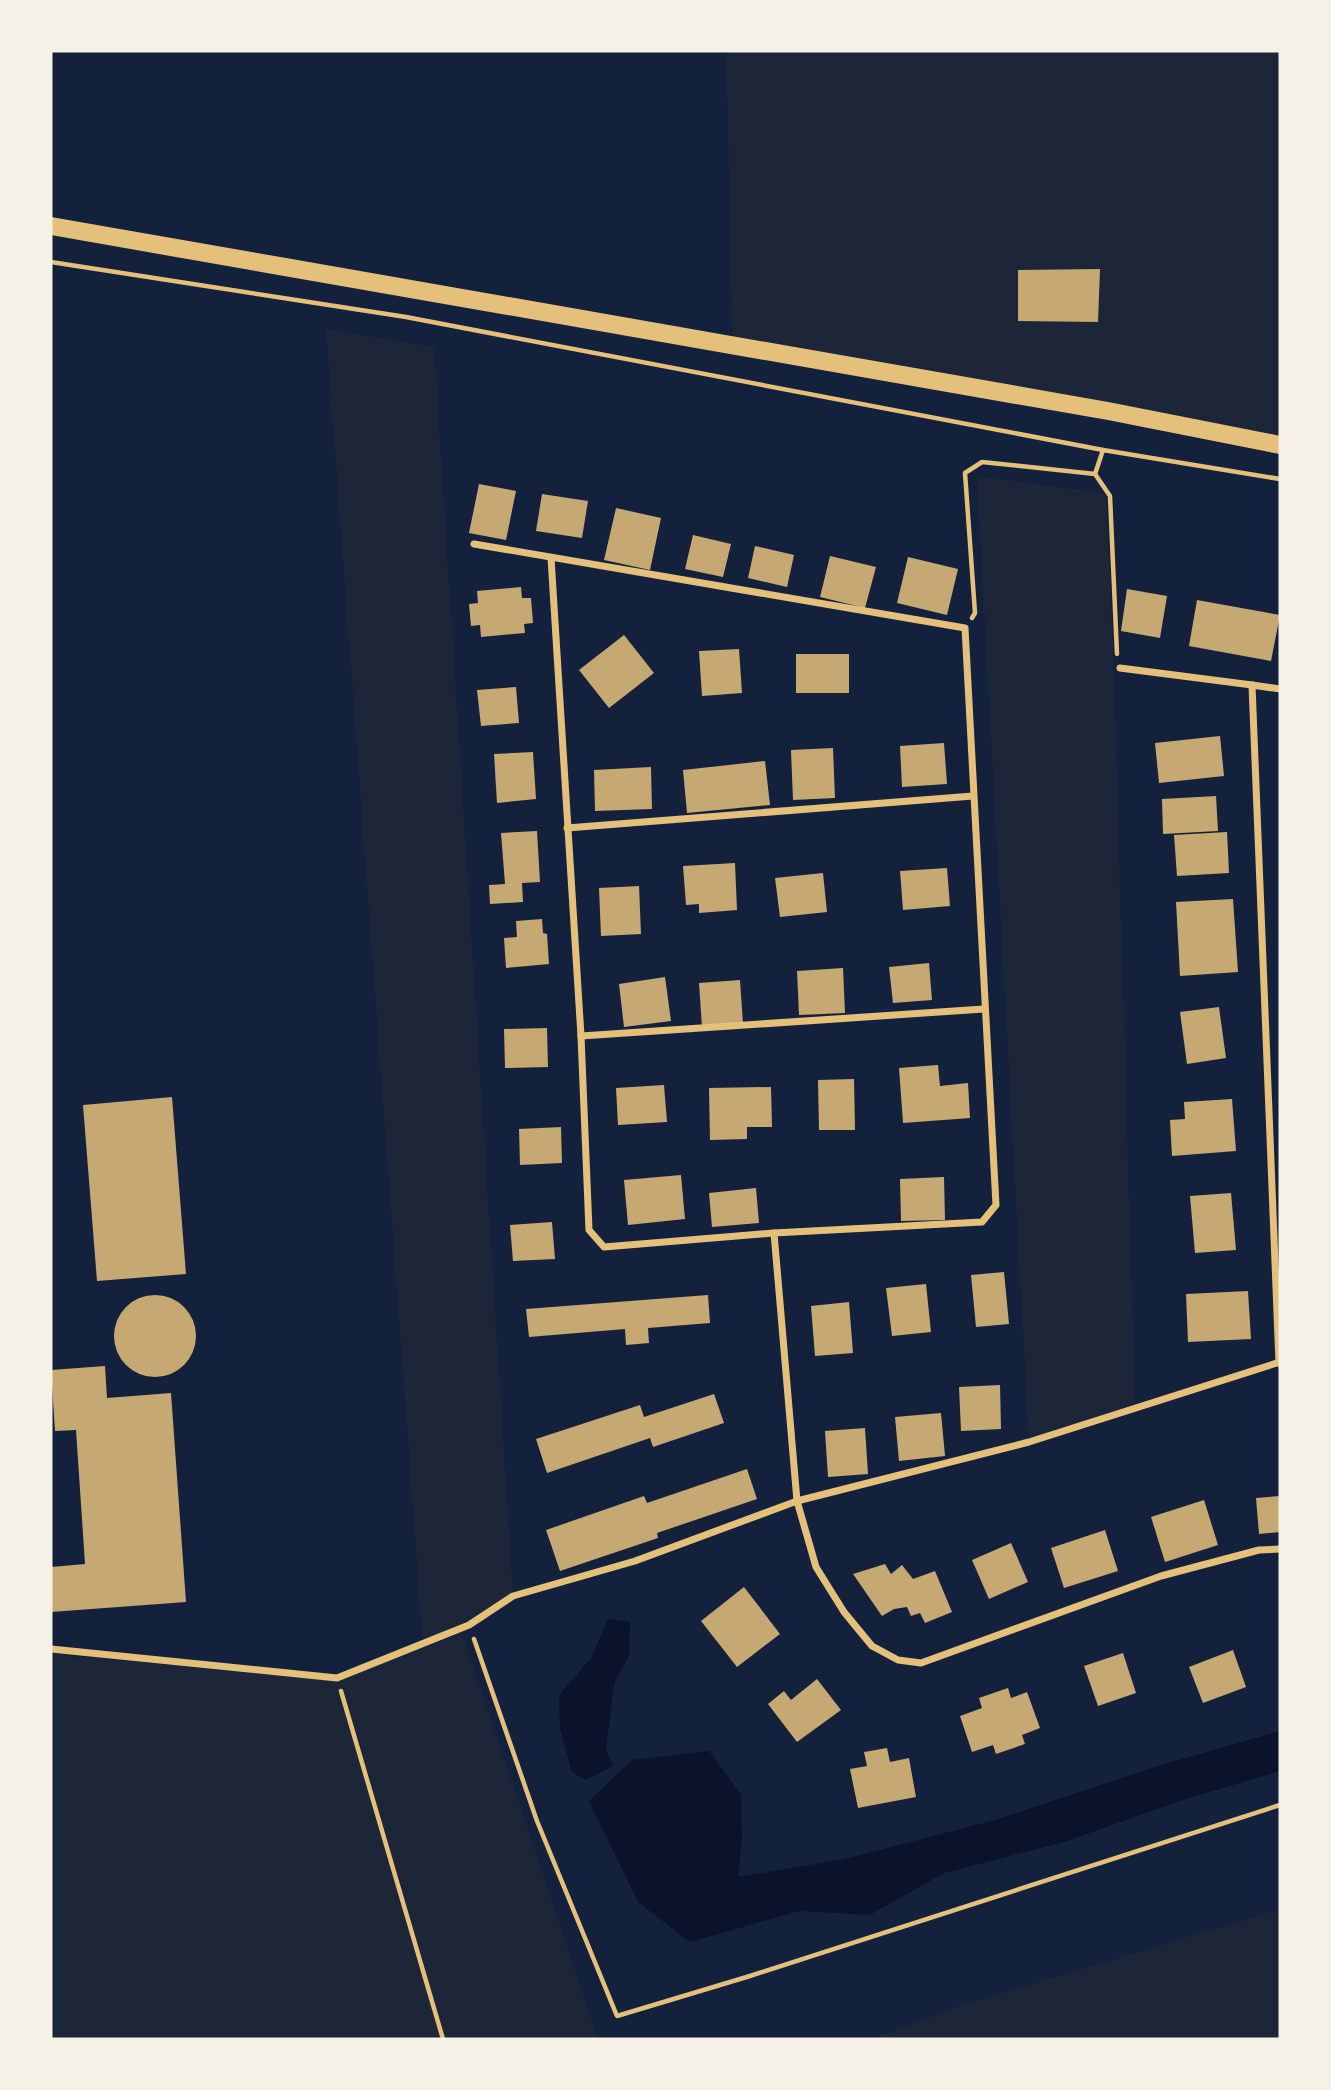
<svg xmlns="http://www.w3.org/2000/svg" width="1331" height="2090" viewBox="0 0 1331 2090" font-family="Mulish,sans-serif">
  <rect width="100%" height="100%" fill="#14213d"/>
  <!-- green -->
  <g fill="#1d2539">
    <path d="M 726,51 L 1280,51 L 1280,435 L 1108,411 L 733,345 Z"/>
    <path d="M 326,329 L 434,347 L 513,1596 L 469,1625 L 423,1643 Z"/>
    <path d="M 977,476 L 1106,494 L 1113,646 L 1135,1409 L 1029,1442 Z"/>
    <path d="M 462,1633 L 598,2039 L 51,2039 L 51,1654 L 337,1680 Z"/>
    <path d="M 1280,1909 L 1280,2039 L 873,2039 L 953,2008 Z"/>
  </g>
  <!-- water -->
  <g fill="#0b132b">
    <path d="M 608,1619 L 630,1622 L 629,1656 L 614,1684 L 606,1751 L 613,1766 L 586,1780 L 572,1772 L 560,1729 L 559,1695 L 591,1658 Z"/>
    <path d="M 1280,1731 L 1280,1771 L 1180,1801 L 1064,1842 L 944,1873 L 870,1915 L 799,1911 L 690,1942 L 638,1902 L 589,1801 L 632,1760 L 709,1751 L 741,1794 L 742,1839 L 738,1877 L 844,1859 L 995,1820 L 1158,1766 Z"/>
  </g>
  <!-- building -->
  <g fill="#c6a872">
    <path d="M 1100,269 L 1098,322 L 1018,321 L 1018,270 Z"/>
    <path d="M 479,484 L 516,491 L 506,540 L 469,533 Z"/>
    <path d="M 542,494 L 588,501 L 582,538 L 536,531 Z"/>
    <path d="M 616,508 L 661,518 L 650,570 L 604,560 Z"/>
    <path d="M 693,535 L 731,544 L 723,577 L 685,569 Z"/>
    <path d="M 755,546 L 794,555 L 787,587 L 748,578 Z"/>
    <path d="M 830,556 L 876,567 L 865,608 L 820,597 Z"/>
    <path d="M 908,557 L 958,569 L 947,615 L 897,603 Z"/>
    <path d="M 521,587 L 522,598 L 531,598 L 533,623 L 524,624 L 525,633 L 481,637 L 480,625 L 471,626 L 469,604 L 478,603 L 477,591 Z"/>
    <path d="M 1127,589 L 1167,596 L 1160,638 L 1121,631 Z"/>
    <path d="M 1197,600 L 1280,615 L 1271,661 L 1189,646 Z"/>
    <path d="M 624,635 L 654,673 L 609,708 L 579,670 Z"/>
    <path d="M 739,649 L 742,693 L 702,696 L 699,651 Z"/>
    <rect x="796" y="654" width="53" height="39"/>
    <path d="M 516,687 L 519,723 L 481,726 L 477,690 Z"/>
    <path d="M 1220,736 L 1224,776 L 1159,783 L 1155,743 Z"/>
    <path d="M 944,743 L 947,784 L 902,787 L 900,746 Z"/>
    <path d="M 833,748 L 835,798 L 793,800 L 791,750 Z"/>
    <path d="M 533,752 L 536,799 L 497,803 L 494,754 Z"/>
    <path d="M 765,761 L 770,805 L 687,813 L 683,770 Z"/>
    <path d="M 651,767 L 652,809 L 595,811 L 594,770 Z"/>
    <path d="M 1216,796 L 1218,831 L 1163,834 L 1162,799 Z"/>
    <path d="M 537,831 L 540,882 L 522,883 L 523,902 L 490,904 L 489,885 L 505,884 L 501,833 Z"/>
    <path d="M 1227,832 L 1229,873 L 1177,876 L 1174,835 Z"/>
    <path d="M 735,863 L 737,910 L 699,913 L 699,904 L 686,905 L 683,866 Z"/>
    <path d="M 947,868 L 950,906 L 903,910 L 900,871 Z"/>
    <path d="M 823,873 L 827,912 L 780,917 L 775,878 Z"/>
    <path d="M 639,886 L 641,934 L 601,936 L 599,888 Z"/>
    <path d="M 1233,899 L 1238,972 L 1180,976 L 1176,902 Z"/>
    <path d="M 542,919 L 543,933 L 547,934 L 549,964 L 506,968 L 504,938 L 517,937 L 516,921 Z"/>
    <path d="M 929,963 L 932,1000 L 893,1003 L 889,967 Z"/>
    <path d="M 843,968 L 845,1013 L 799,1015 L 797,971 Z"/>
    <path d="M 665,977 L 671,1021 L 624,1027 L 619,984 Z"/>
    <path d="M 740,980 L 743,1024 L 702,1027 L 699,983 Z"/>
    <path d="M 1219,1007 L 1226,1058 L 1187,1064 L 1180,1012 Z"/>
    <path d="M 547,1028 L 548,1067 L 505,1068 L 504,1029 Z"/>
    <path d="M 938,1065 L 940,1086 L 968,1083 L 970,1118 L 903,1123 L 899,1068 Z"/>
    <path d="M 854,1079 L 855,1130 L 819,1130 L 818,1080 Z"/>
    <path d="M 664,1085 L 667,1122 L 618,1125 L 616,1088 Z"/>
    <path d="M 771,1087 L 772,1127 L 747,1127 L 747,1139 L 710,1140 L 709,1088 Z"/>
    <path d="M 172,1097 L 186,1274 L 97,1281 L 83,1105 Z"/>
    <path d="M 1232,1099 L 1236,1151 L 1172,1156 L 1170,1120 L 1185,1119 L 1184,1102 Z"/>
    <path d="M 561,1127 L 562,1163 L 520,1165 L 519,1129 Z"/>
    <path d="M 681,1175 L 685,1219 L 628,1225 L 624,1180 Z"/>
    <path d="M 944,1177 L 945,1220 L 901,1221 L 900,1179 Z"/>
    <path d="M 756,1188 L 759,1223 L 712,1227 L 709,1193 Z"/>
    <path d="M 1231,1193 L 1236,1250 L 1195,1253 L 1190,1196 Z"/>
    <path d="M 552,1222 L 555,1259 L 513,1261 L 510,1225 Z"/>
    <path d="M 1004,1272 L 1009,1324 L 976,1327 L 971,1275 Z"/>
    <path d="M 926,1284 L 931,1332 L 892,1336 L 886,1288 Z"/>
    <path d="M 1248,1291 L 1251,1339 L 1188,1342 L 1186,1294 Z"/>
    <circle cx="155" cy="1336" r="41"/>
    <path d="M 708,1295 L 710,1323 L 648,1328 L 649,1343 L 626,1345 L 625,1329 L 529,1337 L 526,1309 Z"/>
    <path d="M 849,1302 L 853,1353 L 815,1356 L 811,1306 Z"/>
    <path d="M 105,1366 L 107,1398 L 171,1393 L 186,1602 L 51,1612 L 51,1567 L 85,1564 L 76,1430 L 55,1431 L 51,1370 Z"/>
    <path d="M 1000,1385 L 1001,1429 L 961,1431 L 959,1387 Z"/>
    <path d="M 714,1394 L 724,1423 L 653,1447 L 650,1438 L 547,1473 L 536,1439 L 640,1405 L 644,1417 Z"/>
    <path d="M 941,1413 L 945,1456 L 899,1461 L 895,1417 Z"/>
    <path d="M 865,1428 L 868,1474 L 828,1477 L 825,1431 Z"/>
    <path d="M 747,1469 L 757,1499 L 657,1533 L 658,1538 L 560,1571 L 546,1530 L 644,1496 L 647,1503 Z"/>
    <path d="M 1280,1496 L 1280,1532 L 1259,1534 L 1256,1498 Z"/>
    <path d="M 1204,1500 L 1218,1545 L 1165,1562 L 1151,1517 Z"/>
    <path d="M 1105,1530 L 1118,1571 L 1064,1588 L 1051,1548 Z"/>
    <path d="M 1011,1543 L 1028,1582 L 989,1599 L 972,1560 Z"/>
    <path d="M 885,1564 L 891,1574 L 902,1565 L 913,1579 L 935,1571 L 952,1612 L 925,1623 L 920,1613 L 911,1616 L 907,1607 L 894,1609 L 882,1616 L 853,1574 Z"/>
    <path d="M 744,1587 L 780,1634 L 737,1667 L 701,1621 Z"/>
    <path d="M 1233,1650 L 1246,1687 L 1203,1703 L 1189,1667 Z"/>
    <path d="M 1123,1653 L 1136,1693 L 1098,1706 L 1084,1666 Z"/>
    <path d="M 817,1679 L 841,1710 L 797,1742 L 768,1704 L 784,1691 L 791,1700 Z"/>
    <path d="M 1008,1688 L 1011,1698 L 1027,1692 L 1040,1728 L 1022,1735 L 1025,1744 L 996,1754 L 993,1745 L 972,1752 L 960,1716 L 982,1708 L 979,1698 Z"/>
    <path d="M 887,1748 L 890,1762 L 909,1758 L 916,1797 L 858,1808 L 850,1769 L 867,1766 L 864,1752 Z"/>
  </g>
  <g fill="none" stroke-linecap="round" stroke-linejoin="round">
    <!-- path -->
    <g stroke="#e5c07b" stroke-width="4.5">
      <path d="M 51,262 L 406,317 L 1103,450 L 1280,479"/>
      <path d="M 1103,450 L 1095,474 L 1110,496 L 1117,654"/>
      <path d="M 972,618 L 975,613 L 965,473 L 982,462 L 1095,474"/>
      <path d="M 474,1639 L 537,1821 L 617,2016 L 750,1976 L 1280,1805"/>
      <path d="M 341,1691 L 443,2039"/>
    </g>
    <!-- minor -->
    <g stroke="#e5c07b" stroke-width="7">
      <path d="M 474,544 L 965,628 L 996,1205 L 982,1222 L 774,1233 L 797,1501 L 816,1567 L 844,1612 L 872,1646 L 898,1660 L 921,1663 L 1161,1576 L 1259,1550 L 1280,1549"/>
      <path d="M 551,558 L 581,1036 L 589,1230 L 604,1247 L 774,1233"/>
      <path d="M 1120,668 L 1252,685 L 1279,1363"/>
      <path d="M 1252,685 L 1280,689"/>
      <path d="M 567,828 L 973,796"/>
      <path d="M 581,1036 L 984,1009"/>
      <path d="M 51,1649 L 337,1678 L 469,1625 L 513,1596 L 635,1561 L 797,1501 L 1029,1442 L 1280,1362"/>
    </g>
    <!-- primary -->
    <path stroke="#e5c07b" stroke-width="18" d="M 51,226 L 1108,411 L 1280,445"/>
  </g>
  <!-- border -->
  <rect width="1331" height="2090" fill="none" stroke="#f6f1e7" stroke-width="105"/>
</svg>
